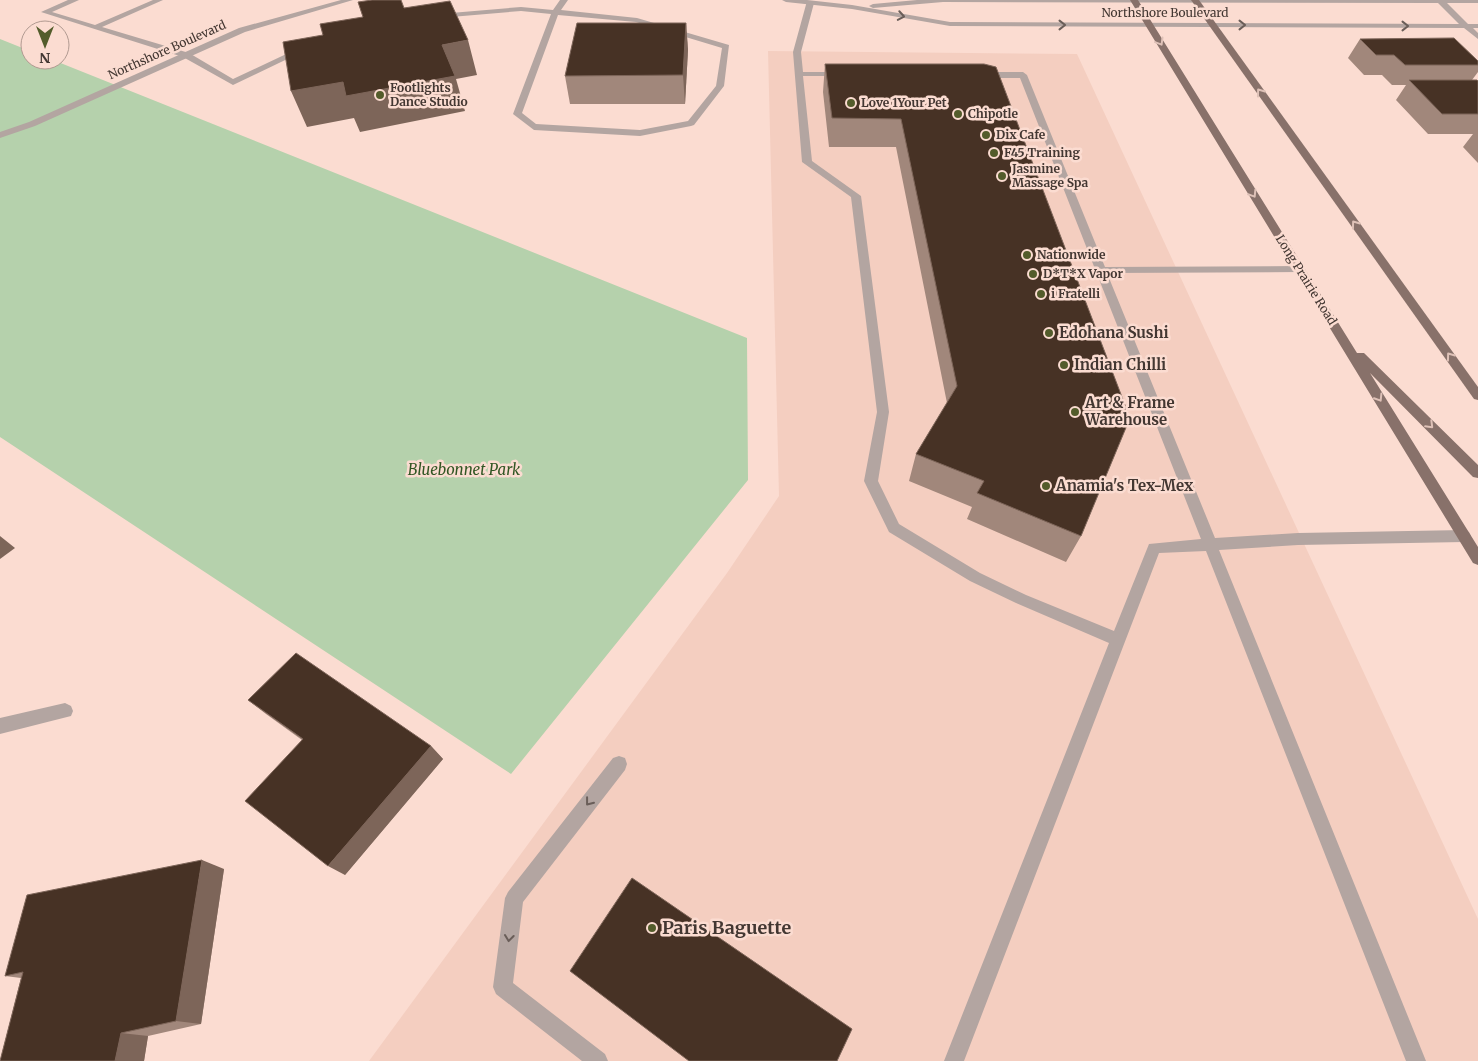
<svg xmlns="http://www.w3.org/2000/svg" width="1478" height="1061" viewBox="0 0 1478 1061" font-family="Merriweather,serif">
  <rect width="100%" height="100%" fill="#fbdcd1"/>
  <!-- built -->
  <path fill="#f4cec0" d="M 768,51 L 1077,54 L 1478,919 L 1478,1061 L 369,1061 L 727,573 L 779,496 Z"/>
  <!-- green -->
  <path fill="#b5d1ac" d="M 0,39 L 30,51 L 30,60 L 53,60 L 747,338 L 748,480 L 511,774 L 0,437 Z"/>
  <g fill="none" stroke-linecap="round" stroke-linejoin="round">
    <!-- service -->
    <g fill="#b3a5a1" fill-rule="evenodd">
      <path d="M 68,0 L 79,0 L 52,12 L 95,25 L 153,0 L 163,0 L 102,27 L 189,53 L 233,79 L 299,48 L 306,50 L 233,85 L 183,57 L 41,12 Z"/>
      <path d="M 560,0 L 568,0 L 561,10 L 637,18 L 729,45 L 724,86 L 694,125 L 691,126 L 640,136 L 534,130 L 513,114 L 551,14 L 521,11 L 439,18 L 435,16 L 439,14 L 521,7 L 553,10 ZM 558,15 L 636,22 L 722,48 L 716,86 L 688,121 L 640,130 L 536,124 L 522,113 Z"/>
      <path d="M 807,1 L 814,3 L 801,52 L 803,72 L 843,72 L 847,74 L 843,76 L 803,76 L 812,161 L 861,196 L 889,412 L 878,481 L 899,524 L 980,573 L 1026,595 L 1114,631 L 1149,544 L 1201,539 L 1020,78 L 982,78 L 978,75 L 982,72 L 1023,72 L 1027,75 L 1105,267 L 1299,266 L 1304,269 L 1299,272 L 1107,273 L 1215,538 L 1298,533 L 1464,530 L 1469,532 L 1471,536 L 1469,540 L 1464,542 L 1298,545 L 1219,550 L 1426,1061 L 1406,1061 L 1206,551 L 1159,553 L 964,1061 L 944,1061 L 1109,643 L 1016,603 L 970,581 L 889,532 L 864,481 L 877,412 L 851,197 L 802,162 L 793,52 Z"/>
      <path d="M 619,756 L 625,758 L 627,764 L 625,770 L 523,902 L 513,983 L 605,1054 L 608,1061 L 582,1061 L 496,994 L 493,987 L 505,898 L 508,892 L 613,758 Z"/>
    </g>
    <!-- minor -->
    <g fill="#b3a5a1" fill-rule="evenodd">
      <path d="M 341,0 L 353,0 L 245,32 L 35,126 L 0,138 L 0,132 L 29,122 L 239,28 Z"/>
      <path d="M 782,0 L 807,0 L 852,5 L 950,22 L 1459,24 L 1438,3 L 943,2 L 873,8 L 869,6 L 873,4 L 917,0 L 1478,0 L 1478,3 L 1447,3 L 1468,24 L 1478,24 L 1478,28 L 1473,28 L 1478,33 L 1478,39 L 1464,28 L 950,26 L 852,9 L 786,2 Z"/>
      <path d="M 65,703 L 71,706 L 73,711 L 71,716 L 0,734 L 0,718 Z"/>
    </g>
    <!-- primary -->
    <g fill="#88716a" fill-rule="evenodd">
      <path d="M 1130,0 L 1138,0 L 1357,353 L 1364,353 L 1478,465 L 1478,478 L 1473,477 L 1370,373 L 1478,547 L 1478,565 L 1473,563 Z"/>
      <path d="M 1191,0 L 1199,0 L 1478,387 L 1478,400 L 1474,399 Z"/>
    </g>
  </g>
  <!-- wall -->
  <g fill="#a1877b">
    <path d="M 686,23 L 688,50 L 685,104 L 570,104 L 565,76 Z"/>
    <path d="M 1360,39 L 1478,65 L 1478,72 L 1472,80 L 1478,81 L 1478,163 L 1463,147 L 1473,134 L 1428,134 L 1396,100 L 1406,85 L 1392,85 L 1382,75 L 1364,75 L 1348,58 Z"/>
    <path d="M 825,64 L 984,64 L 1081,536 L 1066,562 L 967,519 L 972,507 L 909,481 L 916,454 L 947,403 L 896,147 L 829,147 L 823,92 Z"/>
    <path d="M 248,700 L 431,746 L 443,759 L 345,875 L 302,740 L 266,714 Z"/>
    <path d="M 224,869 L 201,1024 L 148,1036 L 144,1061 L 0,1061 L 21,978 L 5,976 Z"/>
  </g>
  <!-- shaded-wall -->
  <g fill="#7d6559">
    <path d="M 686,23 L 688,50 L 685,104 L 683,75 Z"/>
    <path d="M 468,40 L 477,75 L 456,79 L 465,111 L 360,132 L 354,118 L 307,127 L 291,91 L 442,45 Z"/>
    <path d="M 0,536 L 15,548 L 0,559 Z"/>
    <path d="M 431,746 L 443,759 L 345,875 L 328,866 Z"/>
    <path d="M 202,860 L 224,869 L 201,1024 L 176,1021 Z"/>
    <path d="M 121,1033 L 148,1036 L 144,1061 L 115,1061 Z"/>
  </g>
  <!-- building -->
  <g fill="#473225" stroke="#7d6559">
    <path d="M 372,0 L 401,0 L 404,8 L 450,1 L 468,40 L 442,45 L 455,76 L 346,96 L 343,82 L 291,91 L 283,42 L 323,35 L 320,24 L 363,17 L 358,2 Z"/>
    <path d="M 577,23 L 686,23 L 683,75 L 565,76 Z"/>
    <path d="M 1454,38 L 1478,61 L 1478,65 L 1405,65 L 1394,55 L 1376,55 L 1360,39 Z"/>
    <path d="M 825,64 L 984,64 L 996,67 L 1130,418 L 1081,536 L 977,493 L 984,481 L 916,454 L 957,386 L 901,119 L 832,118 Z"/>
    <path d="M 1409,80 L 1477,80 L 1478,81 L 1478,114 L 1442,114 Z"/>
    <path d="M 296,653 L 431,746 L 328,866 L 245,801 L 303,739 L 248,700 Z"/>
    <path d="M 202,860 L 176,1021 L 121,1033 L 115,1061 L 0,1061 L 23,972 L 5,976 L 27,895 Z"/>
    <path d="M 632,878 L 852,1029 L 837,1061 L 689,1061 L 570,971 Z"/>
  </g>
  <!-- one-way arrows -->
  <defs><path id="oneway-chevron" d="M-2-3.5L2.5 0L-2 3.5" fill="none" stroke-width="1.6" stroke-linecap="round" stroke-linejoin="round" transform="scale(1.25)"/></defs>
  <g stroke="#6a5e59">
    <use href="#oneway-chevron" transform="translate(901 16) rotate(10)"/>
    <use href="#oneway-chevron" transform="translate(1062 25)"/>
    <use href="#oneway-chevron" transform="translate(1242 25)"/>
    <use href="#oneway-chevron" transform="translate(1405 26)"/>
    <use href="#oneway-chevron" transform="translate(589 802) rotate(128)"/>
    <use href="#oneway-chevron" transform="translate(509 938) rotate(97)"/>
  </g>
  <g stroke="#dec1b7">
    <use href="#oneway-chevron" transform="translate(1160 42) rotate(59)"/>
    <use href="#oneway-chevron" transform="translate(1260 92) rotate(-126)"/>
    <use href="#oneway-chevron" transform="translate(1253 194) rotate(58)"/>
    <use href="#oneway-chevron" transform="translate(1355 224) rotate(-126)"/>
    <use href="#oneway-chevron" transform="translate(1450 356) rotate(-126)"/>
    <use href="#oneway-chevron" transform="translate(1379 398) rotate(58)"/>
    <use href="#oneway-chevron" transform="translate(1430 425) rotate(45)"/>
  </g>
  <!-- markers -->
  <g fill="#535c2b" stroke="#fbdcd1" stroke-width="2">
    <circle cx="380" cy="95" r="5"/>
    <circle cx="851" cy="103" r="5"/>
    <circle cx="958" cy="114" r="5"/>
    <circle cx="986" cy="135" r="5"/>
    <circle cx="994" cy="153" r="5"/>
    <circle cx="1002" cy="176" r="5"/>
    <circle cx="1027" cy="255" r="5"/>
    <circle cx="1033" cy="274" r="5"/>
    <circle cx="1041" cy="294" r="5"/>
    <circle cx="1049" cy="333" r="5"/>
    <circle cx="1064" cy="365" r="5"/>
    <circle cx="1075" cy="412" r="5"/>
    <circle cx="1046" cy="486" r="5"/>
    <circle cx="652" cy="928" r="5"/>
  </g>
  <g text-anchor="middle" stroke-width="5" stroke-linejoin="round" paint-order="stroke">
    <!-- far-street labels -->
    <g font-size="12" fill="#433732" stroke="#fbdcd1">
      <text x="1165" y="17">Northshore Boulevard</text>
      <text transform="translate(167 50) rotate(-24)" y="4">Northshore Boulevard</text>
      <text transform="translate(1306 280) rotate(58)" y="4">Long Prairie Road</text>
    </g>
    <!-- far-poi labels -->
    <g font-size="12" font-weight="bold" fill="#433732" stroke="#fbdcd1" text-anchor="start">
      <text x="390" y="92">Footlights<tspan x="390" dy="14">Dance Studio</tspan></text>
      <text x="861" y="107">Love 1Your Pet</text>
      <text x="968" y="118">Chipotle</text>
      <text x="996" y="139">Dix Cafe</text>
      <text x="1004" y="157">F45 Training</text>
      <text x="1012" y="173">Jasmine<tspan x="1012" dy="14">Massage Spa</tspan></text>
      <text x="1037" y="259">Nationwide</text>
      <text x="1043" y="278">D*T*X Vapor</text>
      <text x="1051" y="298">i Fratelli</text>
    </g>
    <!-- poi labels -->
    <g font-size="15" font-weight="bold" fill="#433732" stroke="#fbdcd1" text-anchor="start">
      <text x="1059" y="338">Edohana Sushi</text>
      <text x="1074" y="370">Indian Chilli</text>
      <text x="1085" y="408">Art &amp; Frame<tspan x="1085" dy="17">Warehouse</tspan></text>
      <text x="1056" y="491">Anamia's Tex-Mex</text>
    </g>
    <!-- park labels -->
    <g font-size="15" font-style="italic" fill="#315623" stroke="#fbdcd1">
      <text x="464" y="475">Bluebonnet Park</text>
    </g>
    <!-- near-poi labels -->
    <g font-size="18" font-weight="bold" fill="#433732" stroke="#fbdcd1" text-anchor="start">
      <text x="662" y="934">Paris Baguette</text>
    </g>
  </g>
  <!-- north arrow -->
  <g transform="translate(45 45) rotate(180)"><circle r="24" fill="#fbdcd1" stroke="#b19a91"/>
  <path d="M0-4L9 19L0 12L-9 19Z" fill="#535c2b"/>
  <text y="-8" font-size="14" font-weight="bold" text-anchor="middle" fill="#433732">N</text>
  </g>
</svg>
